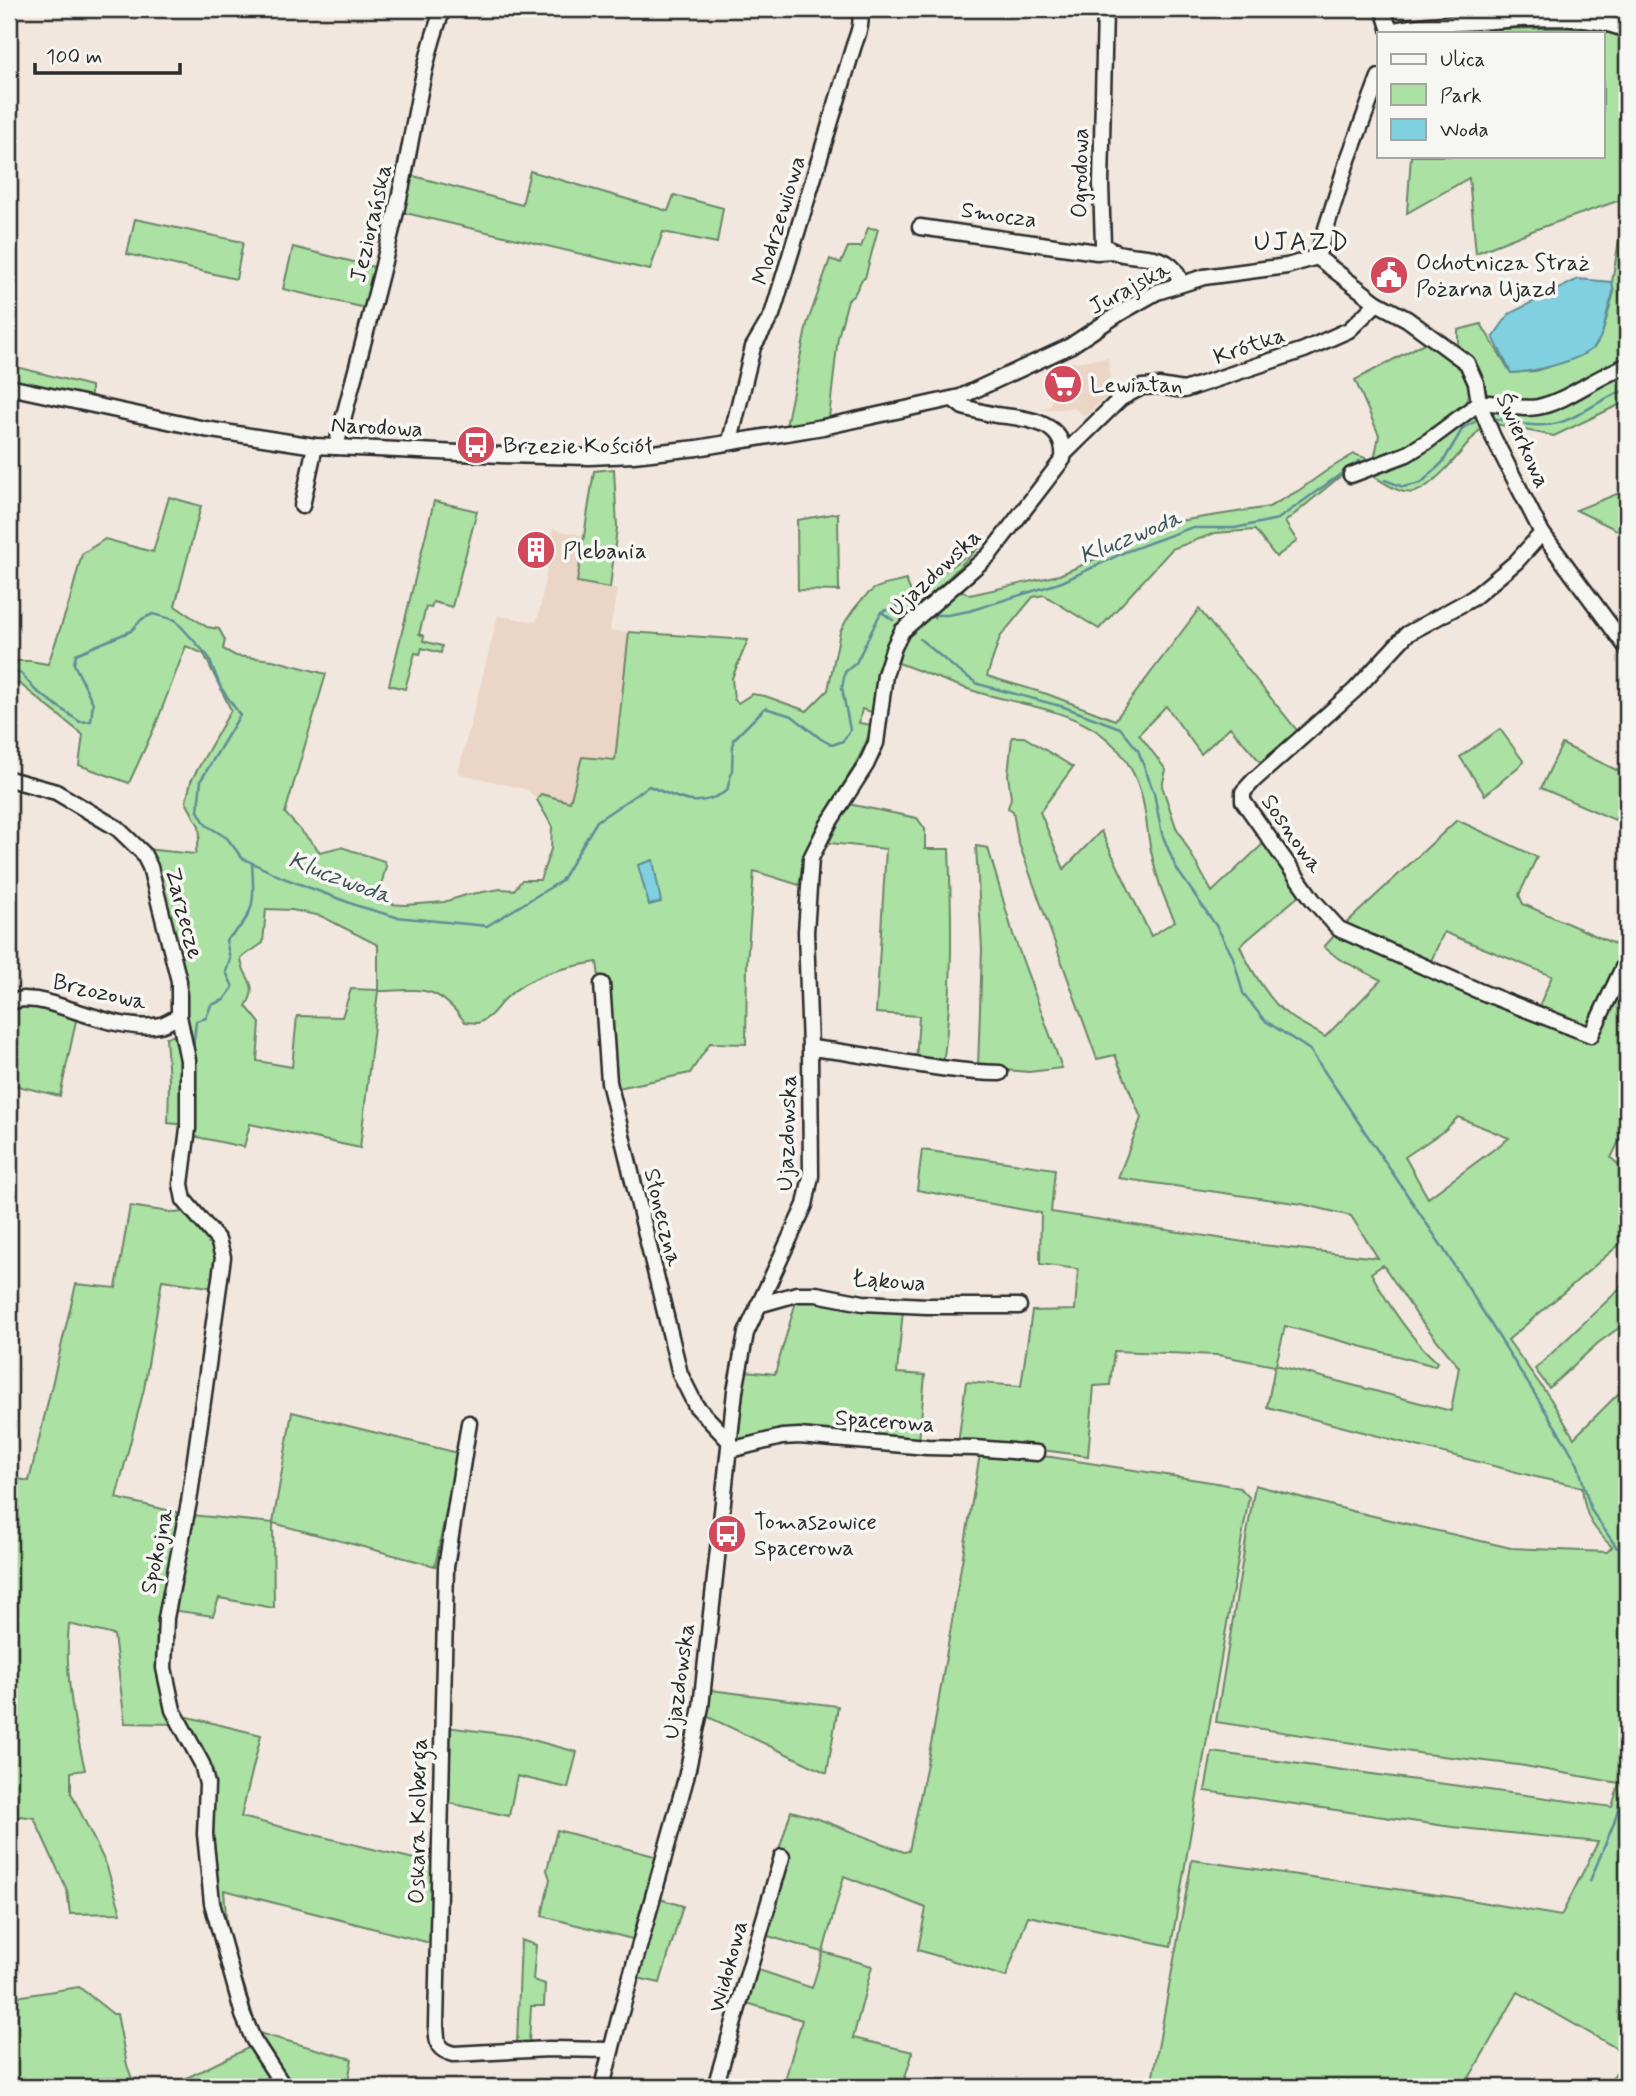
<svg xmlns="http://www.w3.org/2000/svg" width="1636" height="2096" viewBox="0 0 1636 2096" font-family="Mynerve,sans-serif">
  <rect width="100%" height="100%" fill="#f1e7de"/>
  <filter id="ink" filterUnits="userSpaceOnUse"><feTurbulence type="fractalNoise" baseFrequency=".0143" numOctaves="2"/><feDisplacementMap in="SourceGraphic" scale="14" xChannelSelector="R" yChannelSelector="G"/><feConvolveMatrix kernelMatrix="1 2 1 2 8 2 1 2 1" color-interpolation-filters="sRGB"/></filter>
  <g filter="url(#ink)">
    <!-- built -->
    <g fill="#ebd5c6">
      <path d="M 1108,358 L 1111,393 L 1085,416 L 1074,408 L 1040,410 L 1051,405 L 1050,365 Z"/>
      <path d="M 552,529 L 582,535 L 577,582 L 617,589 L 610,631 L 629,632 L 615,760 L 570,802 L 541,794 L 537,800 L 528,790 L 458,773 L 498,616 L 536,622 L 538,618 L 553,536 Z"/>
    </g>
    <!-- green -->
    <g fill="#abe1a3" stroke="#6b8667" stroke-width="2" fill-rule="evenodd">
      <path d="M 1607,28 L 1627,36 L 1627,401 L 1554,436 L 1495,424 C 1488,394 1480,367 1458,345 L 1458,330 L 1481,324 L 1511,373 L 1535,371 L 1567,361 L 1594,348 L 1603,331 L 1614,292 L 1612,282 L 1626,198 L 1537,229 L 1476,253 L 1469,178 L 1407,213 L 1411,156 L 1603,156 L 1603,33 L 1443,33 L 1443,29 Z"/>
      <path d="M 530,171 L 668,211 L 674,195 L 723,208 L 717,243 L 663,232 L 650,270 L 401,212 L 410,175 L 522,205 Z"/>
      <path d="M 135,219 L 243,242 L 236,279 L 127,254 Z"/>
      <path d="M 868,228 L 878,229 L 865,278 L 862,279 L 854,295 L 848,300 L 838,337 L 829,418 L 786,426 L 807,324 L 830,259 L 841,263 L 848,247 L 861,247 Z"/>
      <path d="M 293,247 L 378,268 L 370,309 L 283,289 Z"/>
      <path d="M 1428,341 L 1460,362 L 1472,389 L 1461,411 L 1423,442 L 1338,478 L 1285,522 L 1297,541 L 1276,557 L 1255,530 L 1215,533 L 1172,549 L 1099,629 L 1044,595 L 1033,597 L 1000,637 L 987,676 L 1047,694 L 1115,720 L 1199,609 L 1300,734 L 1263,765 L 1230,727 L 1201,754 L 1166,706 L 1139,734 L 1166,770 L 1162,786 L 1176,827 L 1212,892 L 1265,842 L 1301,894 L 1240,946 C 1248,965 1270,1002 1287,1014 C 1299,1023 1313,1029 1325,1037 L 1381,980 L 1339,959 L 1324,947 L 1342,927 L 1457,820 L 1537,857 L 1519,895 L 1523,904 L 1626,949 L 1588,1027 L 1537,1011 L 1552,976 L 1444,932 L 1427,970 L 1590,1038 L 1620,983 L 1627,986 L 1627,1124 L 1611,1158 L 1627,1172 L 1627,1238 L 1508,1340 L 1550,1398 L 1574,1438 L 1627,1385 L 1627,2087 L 1606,2087 L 1624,2061 L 1621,2051 L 1518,1992 L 1464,2087 L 1151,2087 L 1192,1860 L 1452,1897 L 1561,1916 L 1598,1842 L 1452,1827 L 1205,1791 L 1212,1752 L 1612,1807 L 1619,1783 L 1519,1765 L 1425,1754 L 1216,1722 L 1255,1485 L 1352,1511 L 1511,1548 L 1607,1552 L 1612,1547 C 1591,1526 1585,1517 1582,1487 L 1540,1478 L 1267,1407 L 1275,1366 L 1218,1355 L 1114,1351 L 1110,1385 L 1094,1386 L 1088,1456 L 1042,1450 L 958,1444 L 966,1382 L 1021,1386 L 1032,1311 L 1075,1310 L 1078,1269 L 1040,1264 L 1041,1213 L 917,1190 L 922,1150 L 1055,1169 L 1051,1212 L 1263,1245 L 1378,1258 L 1351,1216 L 1302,1204 L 1118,1178 L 1141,1118 L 1115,1055 L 1097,1059 L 1018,841 L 1013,811 L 1008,808 L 1011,798 L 1008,775 L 1012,737 L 1024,737 L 1073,767 L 1040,812 L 1064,869 L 1101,831 L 1151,936 L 1175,921 C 1163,898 1156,876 1151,851 C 1147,832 1146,811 1141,793 C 1118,716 1049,711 984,694 C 955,686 927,673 898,663 L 905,639 L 929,614 L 934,618 L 936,608 L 961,590 L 970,595 L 1059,575 L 1087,563 L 1142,535 L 1179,521 L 1269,507 L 1298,491 L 1329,469 L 1354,454 L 1374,461 L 1379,435 L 1355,380 ZM 1458,1117 L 1509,1138 L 1428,1198 L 1405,1157 L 1445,1130 ZM 1383,1265 L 1418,1317 L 1459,1367 L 1451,1411 L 1276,1365 L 1285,1326 L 1435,1366 L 1437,1362 C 1409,1337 1389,1306 1371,1273 Z"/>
      <path d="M 9,365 L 91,386 L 91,397 L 9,381 Z"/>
      <path d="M 1477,414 L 1483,426 C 1468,443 1436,486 1415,492 C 1400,496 1381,480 1368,473 Z"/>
      <path d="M 614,469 L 617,527 L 610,588 L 577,582 L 594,471 Z"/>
      <path d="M 1627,490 L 1627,535 L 1576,510 Z"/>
      <path d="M 169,497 L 201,506 L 175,606 L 207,627 L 219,629 L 225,640 L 223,649 L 236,656 L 273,660 L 326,674 L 285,813 L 320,852 L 341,847 L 384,861 L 386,866 L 378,897 L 387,904 L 406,905 L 444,902 L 466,895 L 500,889 L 514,890 L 522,880 L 540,880 L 551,849 L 552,826 L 537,800 L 541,794 L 570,802 L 582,757 L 615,760 L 629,632 L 748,640 L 732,678 L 734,699 L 738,703 L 752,694 L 765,696 L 807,711 L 828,690 L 840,632 C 847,617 860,599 874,589 C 883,584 897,583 906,580 L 911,592 L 925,585 L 981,545 L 898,629 L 877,671 L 875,713 L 862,709 L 859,723 L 872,725 C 861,763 836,793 817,827 C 807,846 803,864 799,885 L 754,871 L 747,963 L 746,1044 L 710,1043 L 690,1073 L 613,1089 L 597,962 C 565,967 529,975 506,998 C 496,1007 492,1018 478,1023 L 465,1022 C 435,983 423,990 378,991 L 360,1148 L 250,1124 L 244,1147 L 192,1136 L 190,1039 L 180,969 L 144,849 L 195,854 L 200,836 L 199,826 L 186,802 L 191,781 L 231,710 L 204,654 L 186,646 L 156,724 L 129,783 L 79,765 L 83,735 L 20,684 L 9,683 L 9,661 L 30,661 L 48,664 L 69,603 L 82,554 L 105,539 L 153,552 ZM 266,909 L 292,910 L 321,916 L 378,945 L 378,990 L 351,989 L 342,1017 L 297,1016 L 292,1067 L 257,1061 L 260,1023 L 246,1006 C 261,982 242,979 241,958 L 263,943 Z"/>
      <path d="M 434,501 L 477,511 L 452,607 L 433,602 L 431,608 L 426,607 L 419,634 L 424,636 L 423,641 L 442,646 L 441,653 L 422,648 L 420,654 L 415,653 L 405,689 L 389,685 Z"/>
      <path d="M 838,513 L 839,591 L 798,590 L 797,520 Z"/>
      <path d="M 1500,729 L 1524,762 L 1485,795 L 1460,757 Z"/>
      <path d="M 1562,744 L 1627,775 L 1627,794 L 1615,820 L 1541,788 Z"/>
      <path d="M 848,804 L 917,818 L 925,829 L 925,849 L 949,849 C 952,921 953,993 943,1065 L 916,1062 L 919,1016 L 876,1013 L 886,849 L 829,843 Z"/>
      <path d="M 976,846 L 988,848 L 1013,934 L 1062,1068 L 1029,1072 L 978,1068 L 982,949 Z"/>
      <path d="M 19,1002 L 77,1016 L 60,1096 L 9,1084 L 9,1005 Z"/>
      <path d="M 179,1035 L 186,1125 L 168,1123 L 169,1081 L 166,1037 Z"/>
      <path d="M 130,1206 L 176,1213 L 186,1211 C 217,1243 224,1241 215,1288 L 162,1280 L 144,1389 L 116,1498 L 184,1514 C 173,1567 150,1636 160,1689 C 162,1701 169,1713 174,1724 L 125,1723 L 114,1635 L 69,1624 C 64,1673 74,1723 85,1770 L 71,1772 L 71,1793 L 106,1864 L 121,1913 L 70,1914 L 67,1890 L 34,1818 L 21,1816 L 9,1821 L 9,1477 L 29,1481 L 76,1284 L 116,1288 Z"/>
      <path d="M 1627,1282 L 1627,1322 L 1598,1343 L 1549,1388 L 1535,1369 Z"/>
      <path d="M 797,1298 L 903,1310 L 897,1373 L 925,1375 L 919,1442 L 798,1433 L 737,1444 L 746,1371 L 775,1374 Z"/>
      <path d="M 292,1412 L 458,1453 L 435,1566 L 273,1523 L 274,1608 L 219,1598 L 213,1616 L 171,1610 L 191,1515 L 273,1523 Z"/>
      <path d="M 991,1452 L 1051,1457 L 1217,1483 L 1240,1488 L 1249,1497 L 1171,1946 L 1028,1916 L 1006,1977 L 918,1950 L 926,1908 L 844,1876 L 823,1952 L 872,1966 L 853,2038 L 913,2052 L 902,2087 L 783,2087 L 802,2020 L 747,2003 L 756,1969 L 812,1988 L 823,1952 L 754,1932 L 791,1811 L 816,1818 L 904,1852 L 909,1851 L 933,1734 L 980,1454 Z"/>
      <path d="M 710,1690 L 838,1706 L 827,1773 L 704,1715 Z"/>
      <path d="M 180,1715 L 261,1735 L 241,1817 L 435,1864 L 434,1944 L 224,1890 L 227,1930 L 237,1967 L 214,1890 L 207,1840 L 211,1776 Z"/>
      <path d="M 446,1727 L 518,1736 L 577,1752 L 568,1788 L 517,1776 L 509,1816 L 444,1802 Z"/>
      <path d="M 557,1830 L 658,1857 L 636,1940 L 542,1916 L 550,1879 L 547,1870 Z"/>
      <path d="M 660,1899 L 683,1906 L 660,1983 L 637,1978 Z"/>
      <path d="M 521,1940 L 536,1945 L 533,1980 L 545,1984 L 544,2006 L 531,2006 L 529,2043 L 517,2043 Z"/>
      <path d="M 236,1982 L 243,1982 L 258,2033 L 352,2059 L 347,2087 L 288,2087 L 262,2051 Z"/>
      <path d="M 79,1987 L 113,2014 L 117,2014 L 127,2065 L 135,2087 L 9,2087 L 9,1998 Z"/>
      <path d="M 252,2046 L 277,2087 L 168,2087 Z"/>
    </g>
    <!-- water -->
    <g fill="#81d0df" stroke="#5f8e97" stroke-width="2">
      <path d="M 1578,279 L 1612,282 C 1615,294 1610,301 1607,313 C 1605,323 1602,340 1593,348 C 1577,362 1532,372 1511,373 L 1493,337 L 1509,314 Z"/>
      <path d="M 653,860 L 661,902 L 649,905 L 638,865 Z"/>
    </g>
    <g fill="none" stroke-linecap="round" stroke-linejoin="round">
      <!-- stream -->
      <g stroke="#5f8e97" stroke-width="2.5">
        <path d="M 1492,418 C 1514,422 1537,429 1558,423 C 1582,417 1602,396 1627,390"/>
        <path d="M 1385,480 L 1403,487 L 1421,483 L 1443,462 L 1463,428 L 1480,419"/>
        <path d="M 881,612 L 893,620"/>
        <path d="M 935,615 L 948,615 L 969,611 L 1062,582 L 1125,552 L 1190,528 L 1235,528 L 1278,519 L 1359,461 L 1366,463"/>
        <path d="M 920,639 L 956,669 L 978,684 L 1064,707 L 1120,728 L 1138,750 L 1154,793 L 1162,834 L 1176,868 L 1217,927 L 1233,957 L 1243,993 L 1264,1020 L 1310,1050 L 1443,1248 L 1568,1447 L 1578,1465 L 1591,1510 L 1617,1548"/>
        <path d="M 9,673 L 21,673 L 35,690 L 80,722 L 91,721 L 93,703 L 74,664 L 76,654 L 131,631 L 142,619 L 153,614 L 175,620 L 208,656 L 221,688 L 240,715 L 201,780 L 198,811 L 206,825 L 227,838 L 242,858 L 281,877 L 358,906 L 396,917 L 487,926 L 561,881 L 597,821 L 649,786 C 681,799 695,810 727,791 L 732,770 L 733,740 L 765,708 L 792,716 L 821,739 L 832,745 L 843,741 L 850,730 L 842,688 L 845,672 L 856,663 L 881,612 L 914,600 L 927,603"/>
        <path d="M 193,1050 L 196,1021 L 206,1018 L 211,1005 L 224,1000 L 233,987 L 226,972 L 230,959 L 226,940 C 257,915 254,900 252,863"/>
        <path d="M 1622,1555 L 1627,1560"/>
        <path d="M 1627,1559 L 1627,1586"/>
        <path d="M 1590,1881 L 1614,1823 L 1627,1777"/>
      </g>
      <!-- minor casing -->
      <g stroke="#2b2b2b" stroke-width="19">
        <g id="minor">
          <path d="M 1105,9 L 1101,185 L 1103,244 C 1120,263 1156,249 1173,268 C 1177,271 1179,279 1181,283"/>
          <path d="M 1383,9 L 1390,31"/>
          <path d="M 1390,31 C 1418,24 1447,24 1476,22 C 1525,19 1581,12 1627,30"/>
          <path d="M 920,227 L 1097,252 L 1113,251"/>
          <path d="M 1317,257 L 1377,303 L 1407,319 L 1467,363 L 1476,383 L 1479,403 L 1493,437 L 1542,533 L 1627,648"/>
          <path d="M 1317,257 L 1346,165 L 1379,77"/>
          <path d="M 9,387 L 205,429 L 315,446 L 501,455 L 589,457 L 633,455 L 697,448 L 823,427 L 960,397 L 1070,346 L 1120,313 L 1157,292 L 1204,277 L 1287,266 L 1317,257"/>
          <path d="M 730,441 L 753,347 L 772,315 L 854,45 C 858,34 864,20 858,9"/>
          <path d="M 336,447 C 358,360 383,273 402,185 C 415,126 421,65 443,9"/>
          <path d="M 1064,454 L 1121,398 L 1142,387 L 1159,386 L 1184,390 L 1304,350 L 1349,330 L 1377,303"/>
          <path d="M 1351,475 L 1407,454 L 1428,441 L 1479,403 C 1499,401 1518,411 1538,407 C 1570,400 1596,376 1627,366"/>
          <path d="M 302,506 L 315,446"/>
          <path d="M 1542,533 L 1516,562 L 1473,598 L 1407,634 L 1355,690 L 1254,780 L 1243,792 L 1243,801 L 1313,900 L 1339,929 L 1479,991 L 1591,1035 L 1627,959"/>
          <path d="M 9,779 L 56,792 L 117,828 L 143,853 L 150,867 L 179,981 L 179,1016 L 188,1060 L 188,1128 L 181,1184 L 184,1200 L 218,1240 L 223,1257 L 189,1502 L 166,1618 L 164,1668 L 173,1710 L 202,1764 L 207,1784 L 205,1834 L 212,1903 L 243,2015 L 253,2039 L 284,2087"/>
          <path d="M 602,984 L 609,1082 L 680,1374 L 696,1406 L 731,1443"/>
          <path d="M 9,1002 L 23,999 L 37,1000 C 73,1007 123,1033 160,1025 C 166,1024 173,1019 179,1016"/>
          <path d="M 810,1048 C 874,1054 936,1072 1000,1073"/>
          <path d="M 758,1305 L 797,1294 L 816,1294 L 863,1303 L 927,1306 L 1019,1306"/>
          <path d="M 469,1423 L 446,1567 L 436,2026 C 438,2043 435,2049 454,2054 L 549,2049 L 611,2050"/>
          <path d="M 730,1450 L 782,1437 L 799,1436 L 927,1447 L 975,1448 L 1037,1453"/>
          <path d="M 602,2087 L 619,2019 L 686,1778 L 701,1707 L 735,1391 L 746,1333 L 805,1205 L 811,1176 L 810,1048 L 806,932 L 811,858 L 827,826 L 866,765 L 876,743 L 885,675 L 894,647 L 902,631 L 989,555 L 1063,459 C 1067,420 1022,418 996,415 C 985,413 974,410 963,407 L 953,399"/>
          <path d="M 715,2087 L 782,1857"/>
        </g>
      </g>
      <!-- minor -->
      <use href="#minor" stroke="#f6f6f2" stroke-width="14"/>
    </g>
  </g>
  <!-- icons -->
  <defs>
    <g id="civic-disc" transform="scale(2.0125)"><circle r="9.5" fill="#d1495b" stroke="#f6f6f2"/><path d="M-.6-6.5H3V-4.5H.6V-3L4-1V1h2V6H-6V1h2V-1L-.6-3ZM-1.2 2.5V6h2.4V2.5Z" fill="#fff"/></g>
    <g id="supermarket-disc" transform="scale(2.0125)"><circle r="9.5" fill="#d1495b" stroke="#f6f6f2"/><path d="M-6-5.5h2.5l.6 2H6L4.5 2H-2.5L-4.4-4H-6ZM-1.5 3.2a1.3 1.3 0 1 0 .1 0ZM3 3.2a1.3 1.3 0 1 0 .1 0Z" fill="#fff"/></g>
    <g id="bus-disc" transform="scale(2.0125)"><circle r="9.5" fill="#d1495b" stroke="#f6f6f2"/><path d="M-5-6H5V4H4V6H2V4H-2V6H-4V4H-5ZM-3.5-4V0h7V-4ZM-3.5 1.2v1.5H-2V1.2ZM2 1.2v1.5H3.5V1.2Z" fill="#fff"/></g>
    <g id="building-disc" transform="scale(2.0125)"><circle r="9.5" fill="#d1495b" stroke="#f6f6f2"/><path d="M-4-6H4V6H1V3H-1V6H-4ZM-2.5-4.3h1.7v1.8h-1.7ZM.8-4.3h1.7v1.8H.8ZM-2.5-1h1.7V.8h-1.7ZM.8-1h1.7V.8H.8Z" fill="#fff"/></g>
  </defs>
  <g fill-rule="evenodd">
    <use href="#civic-disc" x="1389" y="275"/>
    <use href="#supermarket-disc" x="1063" y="384"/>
    <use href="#bus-disc" x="476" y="445"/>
    <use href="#building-disc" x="536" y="550"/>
    <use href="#bus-disc" x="727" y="1534"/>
  </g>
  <g text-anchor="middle" stroke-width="7" stroke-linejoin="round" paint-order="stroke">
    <!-- street labels -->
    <g font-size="23" fill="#2b2b2b" stroke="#f6f6f2">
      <text transform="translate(1079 173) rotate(-89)" y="8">Ogrodowa</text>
      <text transform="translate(999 214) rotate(8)" y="8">Smocza</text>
      <text transform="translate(778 220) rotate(-73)" y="8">Modrzewiowa</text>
      <text transform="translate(370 223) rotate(-77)" y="8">Jeziorańska</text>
      <text transform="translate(1129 287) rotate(-28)" y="8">Jurajska</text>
      <text transform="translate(1249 345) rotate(-19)" y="8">Krótka</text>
      <text transform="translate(377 426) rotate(3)" y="8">Narodowa</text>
      <text transform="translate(1524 440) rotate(66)" y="8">Świerkowa</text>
      <text transform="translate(934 572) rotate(-43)" y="8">Ujazdowska</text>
      <text transform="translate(1293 833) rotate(55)" y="8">Sosnowa</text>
      <text transform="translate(185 913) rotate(75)" y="8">Zarzecze</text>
      <text transform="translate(100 991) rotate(13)" y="8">Brzozowa</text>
      <text transform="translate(786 1133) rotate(-88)" y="8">Ujazdowska</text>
      <text transform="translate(664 1217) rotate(76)" y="8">Słoneczna</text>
      <text transform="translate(889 1280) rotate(4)" y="8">Łąkowa</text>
      <text transform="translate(885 1420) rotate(4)" y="8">Spacerowa</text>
      <text transform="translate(156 1551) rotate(-78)" y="8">Spokojna</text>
      <text transform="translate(678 1681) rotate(-82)" y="8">Ujazdowska</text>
      <text transform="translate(417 1821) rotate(-89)" y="8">Oskara Kolberga</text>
      <text transform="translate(727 1966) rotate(-75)" y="8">Widokowa</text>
    </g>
    <!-- poi labels -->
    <g font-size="23" fill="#2b2b2b" stroke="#f6f6f2" text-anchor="start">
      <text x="1416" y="270">Ochotnicza Straż<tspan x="1416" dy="26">Pożarna Ujazd</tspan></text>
      <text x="1090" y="392">Lewiatan</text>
      <text x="503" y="453">Brzezie Kościół</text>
      <text x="563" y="558">Plebania</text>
      <text x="754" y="1529">Tomaszowice<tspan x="754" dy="26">Spacerowa</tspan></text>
    </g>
    <!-- water labels -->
    <g font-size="24" font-style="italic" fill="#405458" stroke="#f6f6f2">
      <text transform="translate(1130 536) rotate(-22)" y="8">Kluczwoda</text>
      <text transform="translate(340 877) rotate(21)" y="8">Kluczwoda</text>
    </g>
    <!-- quarter labels -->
    <g font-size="26" letter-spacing="2" fill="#2b2b2b" stroke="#f6f6f2">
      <text x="1302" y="250">UJAZD</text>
    </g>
  </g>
  <!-- margin -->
  <rect width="1636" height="2096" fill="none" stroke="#f6f6f2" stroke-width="35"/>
  <rect x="18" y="18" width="1601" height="2061" fill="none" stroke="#2b2b2b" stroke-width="2.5" filter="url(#ink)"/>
  <!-- legend -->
  <rect x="1377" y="32" width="228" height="126" fill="#f6f6f2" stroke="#a5a5a2" stroke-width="2"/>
  <rect x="1391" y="54" width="35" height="10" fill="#f6f6f2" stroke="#a5a5a2" stroke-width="2"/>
  <text x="1440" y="66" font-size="21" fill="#2b2b2b">Ulica</text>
  <rect x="1391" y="84" width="35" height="21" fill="#abe1a3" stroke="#a5a5a2" stroke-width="2"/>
  <text x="1440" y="102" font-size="21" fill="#2b2b2b">Park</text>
  <rect x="1391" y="119" width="35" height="21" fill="#81d0df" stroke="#a5a5a2" stroke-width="2"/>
  <text x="1440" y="136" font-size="21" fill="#2b2b2b">Woda</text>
  <!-- scale -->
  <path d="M35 63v10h145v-10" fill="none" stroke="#2b2b2b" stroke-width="3.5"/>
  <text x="46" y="63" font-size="21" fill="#2b2b2b" stroke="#f6f6f2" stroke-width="5" paint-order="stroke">100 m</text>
</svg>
